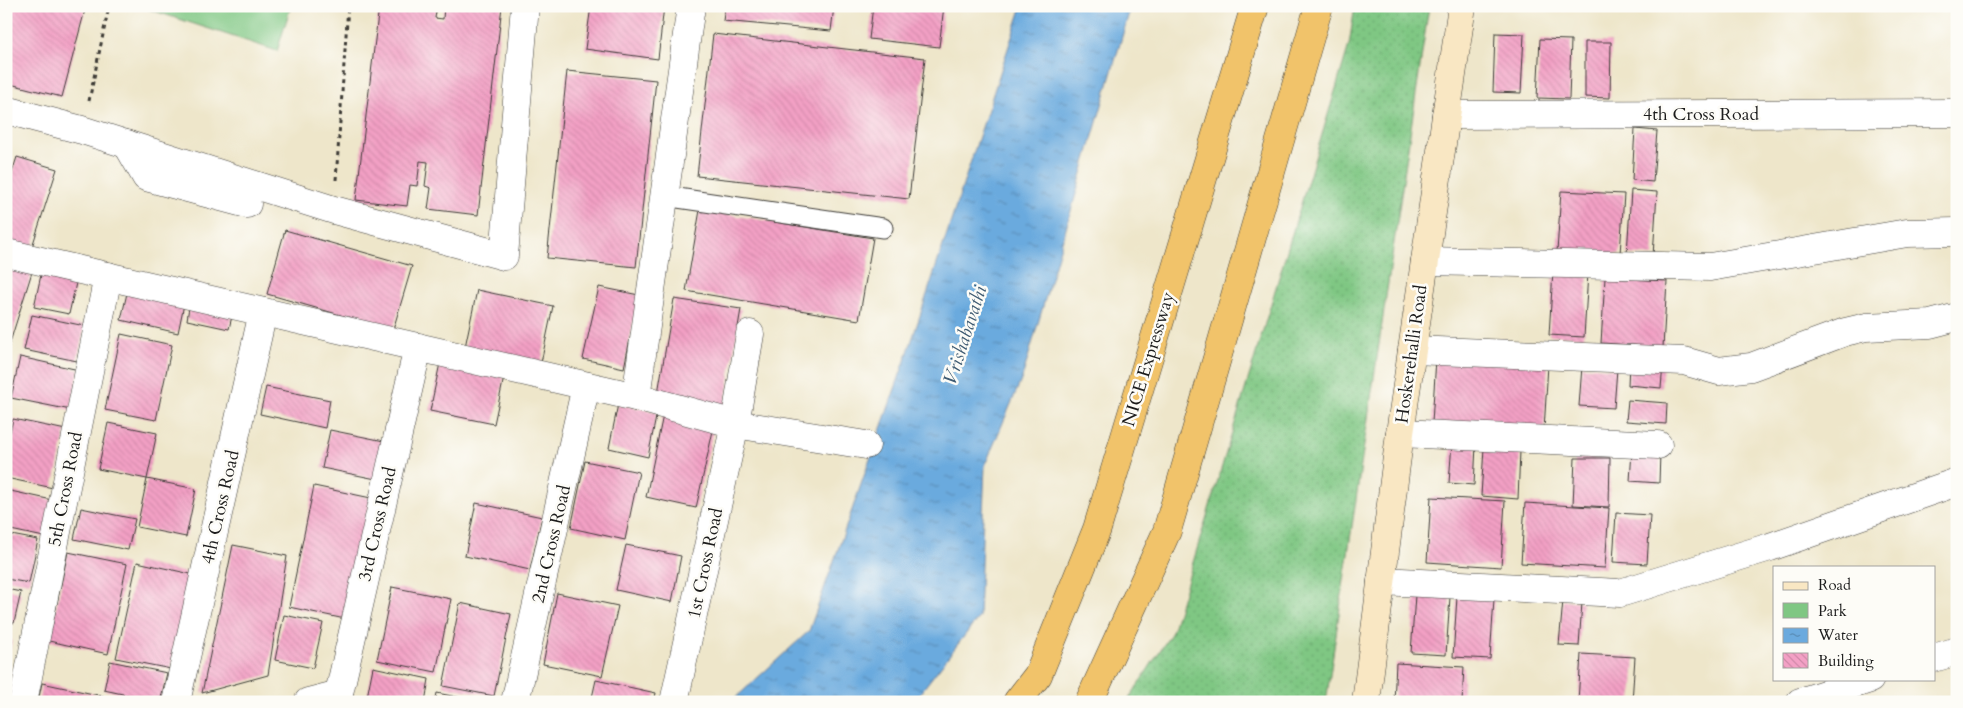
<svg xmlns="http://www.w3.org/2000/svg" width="1963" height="708" viewBox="0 0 1963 708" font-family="Cardo,serif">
  <defs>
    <pattern id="grass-dots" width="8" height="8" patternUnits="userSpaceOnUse" patternTransform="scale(1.25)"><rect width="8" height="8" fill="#7fc783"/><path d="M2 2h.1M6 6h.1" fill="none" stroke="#6daa71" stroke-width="1.8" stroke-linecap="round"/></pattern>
    <pattern id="water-ripples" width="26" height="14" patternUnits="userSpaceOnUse" patternTransform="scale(1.25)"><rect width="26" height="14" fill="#6baade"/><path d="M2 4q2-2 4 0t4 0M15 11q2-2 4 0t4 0" fill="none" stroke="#578ab3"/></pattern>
    <pattern id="building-back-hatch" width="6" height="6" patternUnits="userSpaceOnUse" patternTransform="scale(1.25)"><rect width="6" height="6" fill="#f3a0c5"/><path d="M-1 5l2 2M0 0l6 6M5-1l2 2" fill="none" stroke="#d089a9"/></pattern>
  </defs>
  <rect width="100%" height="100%" fill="#fdfcf7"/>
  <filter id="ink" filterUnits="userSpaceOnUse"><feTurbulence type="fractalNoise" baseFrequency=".02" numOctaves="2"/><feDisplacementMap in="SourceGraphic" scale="10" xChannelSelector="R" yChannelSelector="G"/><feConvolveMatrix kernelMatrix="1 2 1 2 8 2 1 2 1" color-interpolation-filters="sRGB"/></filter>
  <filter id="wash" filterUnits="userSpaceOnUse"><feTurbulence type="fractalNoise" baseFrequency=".0096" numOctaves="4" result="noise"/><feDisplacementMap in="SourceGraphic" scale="20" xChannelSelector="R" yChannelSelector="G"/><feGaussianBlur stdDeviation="1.12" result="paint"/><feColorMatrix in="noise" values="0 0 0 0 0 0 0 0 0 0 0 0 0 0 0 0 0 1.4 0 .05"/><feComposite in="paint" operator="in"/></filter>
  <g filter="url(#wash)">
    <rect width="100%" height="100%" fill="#eee6ca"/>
    <!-- grass -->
    <path fill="url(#grass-dots)" stroke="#4e7250" d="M 1355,6 L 1429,6 L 1326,702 L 1127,702 L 1172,632 L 1349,45 Z"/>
    <!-- park -->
    <path fill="#7fc783" stroke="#4e7250" d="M 146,6 L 291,6 L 277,51 L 145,8 Z"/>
    <!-- water -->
    <path fill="url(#water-ripples)" stroke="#44637d" d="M 1022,6 L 1131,6 L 1022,378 L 985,465 L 979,617 L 913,702 L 731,702 L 809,631 L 907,355 Z"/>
    <g id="blocks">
      <!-- building -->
      <g fill="url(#building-back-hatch)">
        <path d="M 6,6 L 86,6 L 62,97 L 6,83 Z"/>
        <path d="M 379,6 L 437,6 L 435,18 L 443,19 L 444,6 L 502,6 L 478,215 L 428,209 L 431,188 L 425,186 L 428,162 L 420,161 L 417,186 L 410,185 L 407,206 L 356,200 Z"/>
        <path d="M 591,6 L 664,6 L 658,59 L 585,49 Z"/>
        <path d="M 725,6 L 834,6 L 831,31 L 723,21 Z"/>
        <path d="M 873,6 L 944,6 L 939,47 L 869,39 Z"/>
        <path d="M 1495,33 L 1524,34 L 1521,93 L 1493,92 Z"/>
        <path d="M 713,34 L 925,58 L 909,199 L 697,176 Z"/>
        <path d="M 1540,39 L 1571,40 L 1569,99 L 1537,98 Z"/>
        <path d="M 1585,42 L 1611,42 L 1610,98 L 1585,97 Z"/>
        <path d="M 567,71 L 656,80 L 636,267 L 547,258 Z"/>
        <path d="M 1635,129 L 1657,131 L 1653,182 L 1632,180 Z"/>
        <path d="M 17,157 L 57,169 L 31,250 L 6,242 L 6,191 Z"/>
        <path d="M 1631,190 L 1657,192 L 1653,256 L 1627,254 Z"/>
        <path d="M 1561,191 L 1624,194 L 1620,254 L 1557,252 Z"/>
        <path d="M 700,210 L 873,238 L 859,320 L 686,291 Z"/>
        <path d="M 285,230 L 412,266 L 393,330 L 267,294 Z"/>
        <path d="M 6,264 L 32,272 L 7,352 L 6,352 Z"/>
        <path d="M 1553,271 L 1588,273 L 1584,337 L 1549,335 Z"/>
        <path d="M 41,275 L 76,283 L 69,314 L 34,307 Z"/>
        <path d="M 1605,278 L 1667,281 L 1663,347 L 1601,343 Z"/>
        <path d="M 599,287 L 639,295 L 624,368 L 583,359 Z"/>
        <path d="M 477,290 L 553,306 L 541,363 L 465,347 Z"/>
        <path d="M 127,293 L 184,304 L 178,333 L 121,320 Z"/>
        <path d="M 674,299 L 741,309 L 724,410 L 657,399 Z"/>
        <path d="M 189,307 L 232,316 L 229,329 L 187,320 Z"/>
        <path d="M 32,315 L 85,326 L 77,361 L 24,350 Z"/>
        <path d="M 121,334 L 172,345 L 156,420 L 105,410 Z"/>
        <path d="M 20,357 L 79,370 L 71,410 L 11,398 Z"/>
        <path d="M 1436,358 L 1548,365 L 1544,430 L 1432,423 Z"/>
        <path d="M 440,363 L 504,377 L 494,424 L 430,411 Z"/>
        <path d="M 1629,363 L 1663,365 L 1661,388 L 1628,385 Z"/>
        <path d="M 1582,366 L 1617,369 L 1614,408 L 1579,406 Z"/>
        <path d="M 266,387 L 330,400 L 325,428 L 260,414 Z"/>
        <path d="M 1628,400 L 1667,403 L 1666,424 L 1626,421 Z"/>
        <path d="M 618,404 L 657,412 L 648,457 L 609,448 Z"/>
        <path d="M 663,415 L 714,426 L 696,508 L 646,497 Z"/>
        <path d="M 13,419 L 66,430 L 53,488 L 6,478 L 6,449 Z"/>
        <path d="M 108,423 L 157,433 L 147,479 L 98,469 Z"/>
        <path d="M 330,430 L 384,441 L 376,479 L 322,468 Z"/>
        <path d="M 1452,443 L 1476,445 L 1474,485 L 1449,483 Z"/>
        <path d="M 1484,448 L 1520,451 L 1518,499 L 1481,496 Z"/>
        <path d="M 1632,451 L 1660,453 L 1659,483 L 1630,481 Z"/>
        <path d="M 1575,458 L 1610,458 L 1609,507 L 1573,505 Z"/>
        <path d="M 585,461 L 639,472 L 625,540 L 571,528 Z"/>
        <path d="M 147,479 L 196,489 L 186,537 L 137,527 Z"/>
        <path d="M 314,486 L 371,498 L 345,619 L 289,607 Z"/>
        <path d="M 6,490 L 52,500 L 44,537 L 6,529 Z"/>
        <path d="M 1431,497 L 1505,501 L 1501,567 L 1427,562 Z"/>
        <path d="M 476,503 L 542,517 L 530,570 L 465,556 Z"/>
        <path d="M 1525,503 L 1609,508 L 1605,568 L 1521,563 Z"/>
        <path d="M 81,508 L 135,519 L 128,550 L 74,539 Z"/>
        <path d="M 1616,513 L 1650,515 L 1647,564 L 1613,562 Z"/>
        <path d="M 6,534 L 38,540 L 29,583 L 6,579 Z"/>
        <path d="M 233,545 L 287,556 L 268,675 L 202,693 Z"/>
        <path d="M 626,545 L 681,556 L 672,602 L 616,590 Z"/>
        <path d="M 68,552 L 127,564 L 108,654 L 49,641 Z"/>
        <path d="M 137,562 L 191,574 L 171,669 L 116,658 Z"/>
        <path d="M 392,587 L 451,599 L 436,672 L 377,660 Z"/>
        <path d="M 6,589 L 21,592 L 14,623 L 6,621 Z"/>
        <path d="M 557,593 L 618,606 L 602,676 L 543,664 Z"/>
        <path d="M 1415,595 L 1450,597 L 1446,655 L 1411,653 Z"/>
        <path d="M 1457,597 L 1494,599 L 1490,659 L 1453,657 Z"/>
        <path d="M 1563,600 L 1582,602 L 1579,646 L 1559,645 Z"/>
        <path d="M 460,603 L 511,614 L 494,696 L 443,686 Z"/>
        <path d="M 284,615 L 323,623 L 313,668 L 275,660 Z"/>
        <path d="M 6,639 L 12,640 L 7,661 L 6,661 Z"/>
        <path d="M 1581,654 L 1635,657 L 1632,702 L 1578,702 Z"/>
        <path d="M 110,661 L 167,673 L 160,702 L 104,690 Z"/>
        <path d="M 1396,663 L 1464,667 L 1462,702 L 1394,702 Z"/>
        <path d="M 373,667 L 429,679 L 425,702 L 366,702 Z"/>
        <path d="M 596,680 L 656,693 L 654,702 L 591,702 Z"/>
        <path d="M 42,683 L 103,696 L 101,702 L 38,702 Z"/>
        <path d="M 437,693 L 477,701 L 477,702 L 435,702 Z"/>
      </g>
    </g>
  </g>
  <g filter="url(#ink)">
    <use href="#blocks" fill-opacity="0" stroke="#3c3a36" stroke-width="1"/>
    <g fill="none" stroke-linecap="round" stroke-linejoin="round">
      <!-- lane casing -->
      <g stroke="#3c3a36" stroke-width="21">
        <path id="lane" d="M 664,196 L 883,228"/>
      </g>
      <!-- street casing -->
      <g stroke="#3c3a36" stroke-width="29">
        <g id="street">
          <path d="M 6,110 L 82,130 L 334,210 L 504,256 L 525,6"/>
          <path d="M 1446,115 L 1957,113"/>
          <path d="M 127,144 L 146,177 L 247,204"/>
          <path d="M 6,253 L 636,397 L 691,6"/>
          <path d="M 1425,261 L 1710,267 L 1907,233 L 1957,232"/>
          <path d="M 1412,350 L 1684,361 L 1719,371 L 1751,367 L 1845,332 L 1866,327 L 1930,324 L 1957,317"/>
          <path d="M 636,397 L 735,424 L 866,445"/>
          <path d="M 1400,433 L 1658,445"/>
          <path d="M 1381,581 L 1620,593 L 1770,547 L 1957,482"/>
          <path d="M 1934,658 L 1957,651"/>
          <path d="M 23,702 L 108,276"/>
          <path d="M 176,702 L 263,312"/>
          <path d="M 308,702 L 339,694"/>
          <path d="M 337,702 L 418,347"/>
          <path d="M 515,702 L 586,386"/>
          <path d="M 674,702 L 735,424 L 750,334"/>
          <path d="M 1800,702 L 1870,679"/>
        </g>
      </g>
      <!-- secondary casing -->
      <g stroke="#3c3a36" stroke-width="29">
        <path id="secondary" d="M 1366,702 L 1400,433 L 1462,6"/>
      </g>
      <!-- highway casing -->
      <g stroke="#3c3a36" stroke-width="29">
        <g id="highway">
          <path d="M 1017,702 L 1038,675 L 1097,529 L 1255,6"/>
          <path d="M 1089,702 L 1167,531 L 1319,6"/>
        </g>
      </g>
      <!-- path -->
      <g stroke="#3c3a36" stroke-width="3" stroke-dasharray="4 4" stroke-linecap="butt">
        <path d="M 89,101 L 109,6"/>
        <path d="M 336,180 L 348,6"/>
      </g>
      <!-- lane -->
      <use href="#lane" stroke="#fff" stroke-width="19"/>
      <!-- street -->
      <use href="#street" stroke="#fff" stroke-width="28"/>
      <!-- secondary -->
      <use href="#secondary" stroke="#f9e7c3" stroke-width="28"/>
      <!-- highway -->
      <use href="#highway" stroke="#f1c36a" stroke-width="28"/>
    </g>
  </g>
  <g text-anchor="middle" stroke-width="5" stroke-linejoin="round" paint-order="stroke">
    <!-- street labels -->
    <g font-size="18" fill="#1c1c1c" stroke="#fdfcf7">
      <text x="1701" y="120">4th Cross Road</text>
      <text transform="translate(1411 354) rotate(-82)" y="6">Hoskerehalli Road</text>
      <text transform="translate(1148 359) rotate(-73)" y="6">NICE Expressway</text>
      <text transform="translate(65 489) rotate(-79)" y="6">5th Cross Road</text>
      <text transform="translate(220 507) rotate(-77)" y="6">4th Cross Road</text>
      <text transform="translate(377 524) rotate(-77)" y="6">3rd Cross Road</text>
      <text transform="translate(551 544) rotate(-77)" y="6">2nd Cross Road</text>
      <text transform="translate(705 563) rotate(-78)" y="6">1st Cross Road</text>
    </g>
    <!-- water labels -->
    <g font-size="19" font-style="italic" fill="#405c73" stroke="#fdfcf7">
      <text transform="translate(964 335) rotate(-72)" y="7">Vrishabavathi</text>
    </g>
  </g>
  <!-- margin -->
  <rect width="1963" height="708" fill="none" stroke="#fdfcf7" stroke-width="25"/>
  <!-- legend -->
  <rect x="1773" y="566" width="162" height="115" fill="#fdfcf7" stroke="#a3a29f"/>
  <rect x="1783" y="582" width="25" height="8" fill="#f9e7c3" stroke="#a3a29f"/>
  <text x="1818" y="590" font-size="15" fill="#1c1c1c">Road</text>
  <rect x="1783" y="603" width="25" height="15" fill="#7fc783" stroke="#a3a29f"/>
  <text x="1818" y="616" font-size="15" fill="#1c1c1c">Park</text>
  <rect x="1783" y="628" width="25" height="15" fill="url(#water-ripples)" stroke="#a3a29f"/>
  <text x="1818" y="640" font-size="15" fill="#1c1c1c">Water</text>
  <rect x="1783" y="653" width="25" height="15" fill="url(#building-back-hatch)" stroke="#a3a29f"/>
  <text x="1818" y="666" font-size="15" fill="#1c1c1c">Building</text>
</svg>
